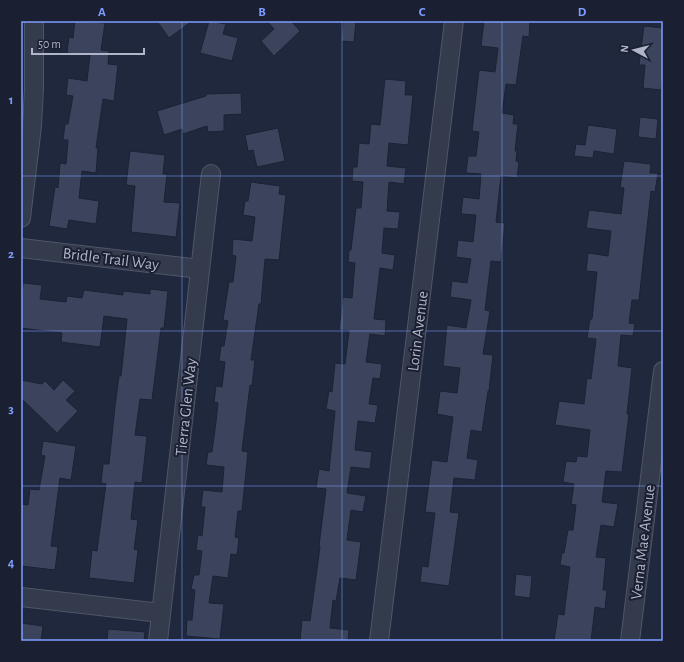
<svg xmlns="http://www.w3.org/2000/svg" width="684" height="662" viewBox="0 0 684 662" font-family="'Alegreya Sans',sans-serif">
  <rect width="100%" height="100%" fill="#20283d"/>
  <!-- building -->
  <g fill="#3c445d" stroke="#1c2234">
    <path d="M 75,21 L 105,23 L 101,50 L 109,51 L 108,64 L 118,65 L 114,101 L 103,99 L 96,148 L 98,148 L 96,173 L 82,171 L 79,198 L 99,201 L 96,224 L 69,220 L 67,229 L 49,226 L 55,187 L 58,188 L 60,163 L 66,164 L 68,140 L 63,140 L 65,124 L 68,124 L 73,96 L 66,95 L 68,78 L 87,81 L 90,55 L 67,53 L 69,37 L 73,38 Z"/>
    <path d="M 157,21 L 192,21 L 169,38 Z"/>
    <path d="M 209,21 L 226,24 L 223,34 L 238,38 L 232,61 L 200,53 Z"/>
    <path d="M 267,21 L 291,21 L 300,31 L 274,56 L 261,41 L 274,29 Z"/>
    <path d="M 343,21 L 356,21 L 354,42 L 341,41 Z"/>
    <path d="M 484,21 L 530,21 L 529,37 L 523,36 L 516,85 L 506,84 L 502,113 L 514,115 L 513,124 L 518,124 L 515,151 L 517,151 L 516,161 L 519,162 L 517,178 L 501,176 L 496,222 L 505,223 L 501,262 L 491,261 L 485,310 L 490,311 L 483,354 L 493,355 L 489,391 L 488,391 L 482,432 L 471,430 L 467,458 L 478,460 L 475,480 L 454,478 L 450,512 L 459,513 L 449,586 L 420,582 L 422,566 L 428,567 L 435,513 L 425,512 L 432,460 L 447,462 L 453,417 L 437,414 L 440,391 L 457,393 L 460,368 L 443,366 L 447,325 L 466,328 L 471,300 L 450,297 L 452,281 L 467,283 L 471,259 L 456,257 L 458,240 L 473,242 L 476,215 L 461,214 L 463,197 L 479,199 L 481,174 L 466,173 L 468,156 L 476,156 L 479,132 L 472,131 L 479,70 L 495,72 L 498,48 L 481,46 Z"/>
    <path d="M 644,26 L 663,28 L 663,73 L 661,90 L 643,88 L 645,65 L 639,65 Z"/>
    <path d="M 385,79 L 406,81 L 405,95 L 413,95 L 408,145 L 389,143 L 387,166 L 406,168 L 404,184 L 389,182 L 387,211 L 400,212 L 398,229 L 384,228 L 382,253 L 395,255 L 393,270 L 380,268 L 374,319 L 386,320 L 385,336 L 370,334 L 366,362 L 382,364 L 380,379 L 373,378 L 369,404 L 378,405 L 375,423 L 358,421 L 355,450 L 372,452 L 370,469 L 351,467 L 347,493 L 366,496 L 363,512 L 351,510 L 347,540 L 361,542 L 356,580 L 340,578 L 336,601 L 333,600 L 330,628 L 349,630 L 348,641 L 300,641 L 302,620 L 310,621 L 320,547 L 319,546 L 326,489 L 316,488 L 319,469 L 329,471 L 335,411 L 326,409 L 329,391 L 332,392 L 335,363 L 345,364 L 349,331 L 339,330 L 343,297 L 352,298 L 355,263 L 348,262 L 349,250 L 351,250 L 356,208 L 361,208 L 363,182 L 352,181 L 353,167 L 357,167 L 359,143 L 369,144 L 371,124 L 380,125 Z"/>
    <path d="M 241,93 L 242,114 L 224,115 L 224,131 L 208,132 L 207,126 L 183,134 L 182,129 L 164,135 L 157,111 L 206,96 L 206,94 Z"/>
    <path d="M 640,117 L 658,119 L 656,139 L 638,137 Z"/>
    <path d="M 588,125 L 617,129 L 614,154 L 594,151 L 593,158 L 574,156 L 576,144 L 585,145 Z"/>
    <path d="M 278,128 L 285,161 L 257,167 L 253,150 L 248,151 L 245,135 Z"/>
    <path d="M 130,151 L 165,155 L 163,174 L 167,174 L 164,202 L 180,203 L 176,237 L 131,232 L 135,186 L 126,185 Z"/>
    <path d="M 624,161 L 651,164 L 650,173 L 658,173 L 655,192 L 651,191 L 639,300 L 632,300 L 629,323 L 635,324 L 633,336 L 621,335 L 618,366 L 632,368 L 627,414 L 629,414 L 622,472 L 606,471 L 602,502 L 618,504 L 614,527 L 601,525 L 596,557 L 606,558 L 603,590 L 607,590 L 605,609 L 595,607 L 591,641 L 554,641 L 558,614 L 564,615 L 570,567 L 560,565 L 562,553 L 564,553 L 568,530 L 573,530 L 576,505 L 571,504 L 574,484 L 563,482 L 566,461 L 576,462 L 577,456 L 587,457 L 590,430 L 555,425 L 559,401 L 584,404 L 587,378 L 591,379 L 596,339 L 587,338 L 590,319 L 592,319 L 597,272 L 586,271 L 588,253 L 608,256 L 611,231 L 586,228 L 589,210 L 621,214 L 624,188 L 620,187 Z"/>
    <path d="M 251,182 L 280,186 L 279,194 L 286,195 L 279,260 L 265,259 L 261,304 L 259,304 L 251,360 L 255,360 L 252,386 L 250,385 L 242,451 L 248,452 L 242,511 L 238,511 L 235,537 L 239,538 L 237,555 L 231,554 L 228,578 L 213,576 L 209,603 L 224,604 L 220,639 L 186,636 L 187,620 L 192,620 L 195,590 L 191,589 L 194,575 L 199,575 L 202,551 L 196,550 L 198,535 L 202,536 L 205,507 L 201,507 L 203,490 L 222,492 L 224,467 L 206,465 L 208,452 L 212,452 L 216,422 L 218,403 L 214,402 L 216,386 L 222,387 L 225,362 L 219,361 L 221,346 L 224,346 L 228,321 L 223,320 L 229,282 L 233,282 L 236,256 L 232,255 L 233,239 L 252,241 L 255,217 L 243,215 L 245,201 L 248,201 Z"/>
    <path d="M 23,283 L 42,285 L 40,299 L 66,302 L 67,296 L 82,298 L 84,290 L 123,295 L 123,291 L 150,294 L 150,289 L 168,291 L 164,328 L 161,328 L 152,400 L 140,399 L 135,435 L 147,436 L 142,483 L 135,482 L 131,519 L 138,520 L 134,549 L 138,550 L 134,583 L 89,578 L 92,550 L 97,551 L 106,484 L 101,483 L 103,464 L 109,464 L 115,406 L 119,376 L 121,376 L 127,319 L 104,316 L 100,347 L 61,342 L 62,333 L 21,328 L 21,304 Z"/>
    <path d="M 21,380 L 42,384 L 45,381 L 54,390 L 63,380 L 75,391 L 66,400 L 78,411 L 57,433 L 21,398 Z"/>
    <path d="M 43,441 L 76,446 L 71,480 L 60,478 L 51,546 L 58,547 L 55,570 L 21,566 L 21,504 L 28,505 L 30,489 L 39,490 L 45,456 L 41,455 Z"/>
    <path d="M 516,574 L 532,576 L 530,598 L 514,596 Z"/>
    <path d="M 21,623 L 43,626 L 41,641 L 21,641 Z"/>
    <path d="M 108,629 L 145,632 L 144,641 L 107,641 Z"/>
  </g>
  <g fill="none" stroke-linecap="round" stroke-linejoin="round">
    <!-- street casing -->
    <g stroke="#505568" stroke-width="20">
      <g id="street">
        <path d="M 21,218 L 32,126 L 34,89 L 34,21"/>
        <path d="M 21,248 L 200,269"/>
        <path d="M 21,597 L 161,613"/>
        <path d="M 158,641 L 211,174"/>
        <path d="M 379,641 L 454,21"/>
        <path d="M 630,641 L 663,371"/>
      </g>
    </g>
    <!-- street -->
    <use href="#street" stroke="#343b4d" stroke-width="18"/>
  </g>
  <!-- grid -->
  <path fill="none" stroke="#7e9cff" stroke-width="1" stroke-opacity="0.55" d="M 182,21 L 182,641M 342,21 L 342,641M 502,21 L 502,641M 21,176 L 663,176M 21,331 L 663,331M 21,486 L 663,486"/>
  <g text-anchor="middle" stroke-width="4" stroke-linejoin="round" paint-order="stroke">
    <!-- street labels -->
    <g font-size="16" fill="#b0b5c9" stroke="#1a2031">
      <text transform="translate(111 258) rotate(7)" y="6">Bridle Trail Way</text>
      <text transform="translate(417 331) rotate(-83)" y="6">Lorin Avenue</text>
      <text transform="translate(185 407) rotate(-84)" y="6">Tierra Glen Way</text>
      <text transform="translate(642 542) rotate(-83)" y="6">Verna Mae Avenue</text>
    </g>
  </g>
  <!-- border -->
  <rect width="684" height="662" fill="none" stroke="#1a2031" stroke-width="44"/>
  <!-- north arrow -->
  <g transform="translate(634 50) rotate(277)" stroke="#1a2031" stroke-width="3" paint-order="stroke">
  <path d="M0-3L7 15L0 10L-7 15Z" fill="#b0b5c9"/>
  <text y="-6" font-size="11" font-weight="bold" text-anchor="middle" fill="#b0b5c9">N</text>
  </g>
  <!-- scale -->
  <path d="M32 48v6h112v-6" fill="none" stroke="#b0b5c9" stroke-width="2"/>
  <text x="38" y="48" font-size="12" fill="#b0b5c9" stroke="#1a2031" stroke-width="3" paint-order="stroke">50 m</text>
  <rect x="22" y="22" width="640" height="618" fill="none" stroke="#7e9cff" stroke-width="1.5"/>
  <g font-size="13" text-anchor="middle" font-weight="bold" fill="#7e9cff">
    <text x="102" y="16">A</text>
    <text x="262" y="16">B</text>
    <text x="422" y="16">C</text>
    <text x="582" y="16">D</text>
    <text x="11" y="104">1</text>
    <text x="11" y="258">2</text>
    <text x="11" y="413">3</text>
    <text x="11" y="567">4</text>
  </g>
</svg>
